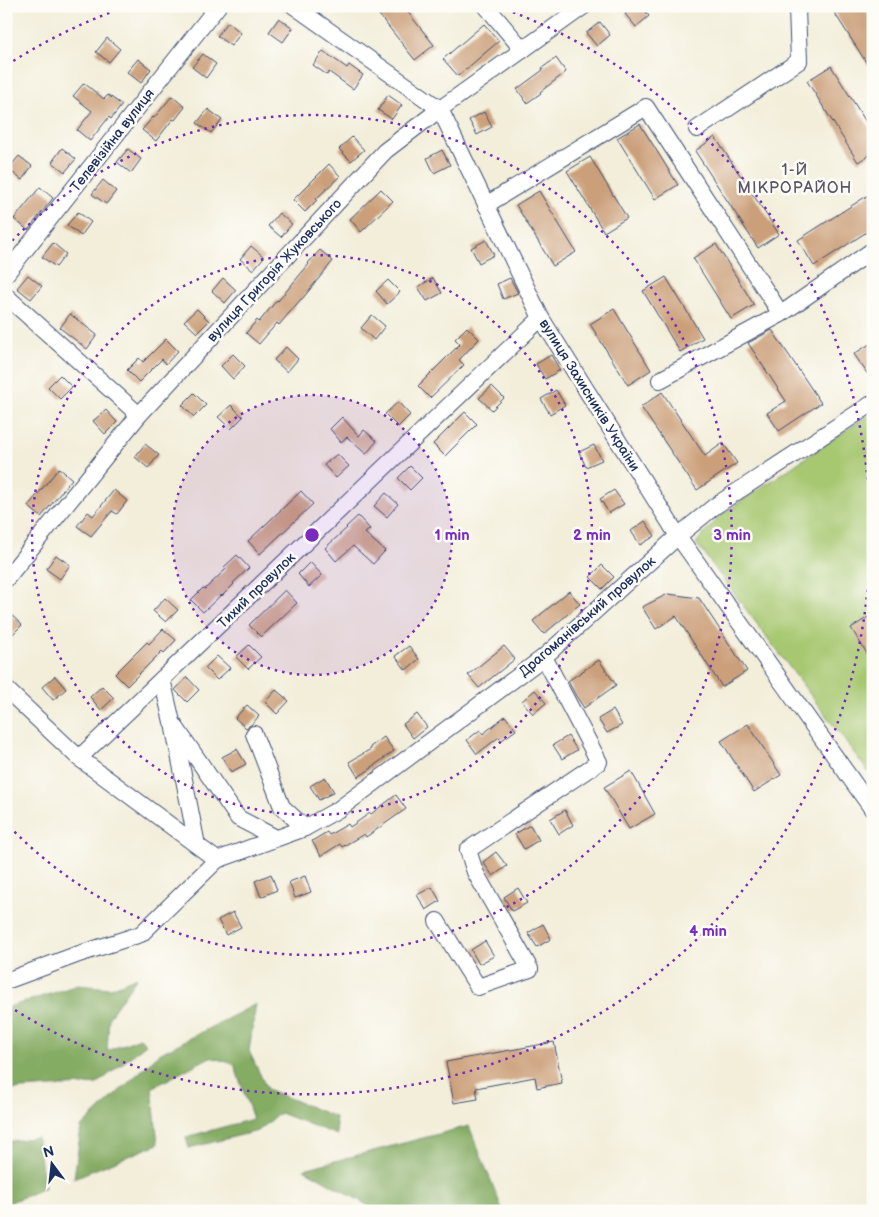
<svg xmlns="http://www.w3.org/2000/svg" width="879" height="1217" viewBox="0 0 879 1217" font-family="'Balsamiq Sans',sans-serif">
  <rect width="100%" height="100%" fill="#fdfcf7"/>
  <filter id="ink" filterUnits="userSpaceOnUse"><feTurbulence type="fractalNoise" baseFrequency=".02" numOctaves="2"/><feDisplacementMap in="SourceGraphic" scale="10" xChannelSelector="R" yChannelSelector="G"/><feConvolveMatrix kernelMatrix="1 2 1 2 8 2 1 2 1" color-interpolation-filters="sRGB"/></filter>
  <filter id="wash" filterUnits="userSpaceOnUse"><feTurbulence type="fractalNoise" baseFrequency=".0096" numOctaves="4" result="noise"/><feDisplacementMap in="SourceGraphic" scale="20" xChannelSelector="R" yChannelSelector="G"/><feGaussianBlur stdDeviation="1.12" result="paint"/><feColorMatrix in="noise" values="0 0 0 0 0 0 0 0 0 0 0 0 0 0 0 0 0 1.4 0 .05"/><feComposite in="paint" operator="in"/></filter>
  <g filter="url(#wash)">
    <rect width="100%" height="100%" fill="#f3eeda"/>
    <!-- green -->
    <path fill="#a7c871" stroke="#617c68" d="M 873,412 L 873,778 L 696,543 L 721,515 Z"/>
    <!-- forest -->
    <g fill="#85ac63" stroke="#506e60">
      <path d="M 137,977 L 109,1017 L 107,1051 L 140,1038 L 146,1044 L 97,1084 L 6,1090 L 6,1008 L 78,985 L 111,988 Z"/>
      <path d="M 256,1004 L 249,1051 L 267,1089 L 335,1117 L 337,1135 L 280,1113 L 258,1131 L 189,1148 L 186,1137 L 253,1119 L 234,1064 L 210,1057 L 152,1088 L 158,1144 L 74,1178 L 81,1127 L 159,1054 Z"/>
      <path d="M 469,1126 L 503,1211 L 378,1211 L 304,1169 Z"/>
      <path d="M 37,1137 L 45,1188 L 6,1204 L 6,1142 Z"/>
    </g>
    <g id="blocks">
      <!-- building -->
      <g fill="#cb9f79">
        <path d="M 372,6 L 403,6 L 434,45 L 415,60 Z"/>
        <path d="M 635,6 L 641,6 L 649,16 L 636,27 L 625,14 Z"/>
        <path d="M 830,6 L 863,6 L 873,21 L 873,73 Z"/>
        <path d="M 279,18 L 293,28 L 283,42 L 269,32 Z"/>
        <path d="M 228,22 L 241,33 L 231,46 L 217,36 Z"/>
        <path d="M 600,22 L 610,35 L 597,46 L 586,33 Z"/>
        <path d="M 484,24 L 499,41 L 458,76 L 443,59 Z"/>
        <path d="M 107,38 L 120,49 L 109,62 L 96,52 Z"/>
        <path d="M 323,51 L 347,68 L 349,65 L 363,75 L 353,89 L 329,72 L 327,75 L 313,65 Z"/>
        <path d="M 203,54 L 216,64 L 206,78 L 192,67 Z"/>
        <path d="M 556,58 L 566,72 L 540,92 L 541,93 L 527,103 L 517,89 L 543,70 L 542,68 Z"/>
        <path d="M 138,59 L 151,69 L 141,83 L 127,72 Z"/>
        <path d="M 831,66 L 873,133 L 873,153 L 858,162 L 807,81 Z"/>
        <path d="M 84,83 L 104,99 L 108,95 L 122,105 L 111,119 L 109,117 L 90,141 L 77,130 L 92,111 L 73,96 Z"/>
        <path d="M 388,95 L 402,105 L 392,119 L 378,110 Z"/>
        <path d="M 172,96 L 185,107 L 175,120 L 173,119 L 156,141 L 142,130 L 153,117 L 154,118 Z"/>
        <path d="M 208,109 L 222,120 L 211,133 L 197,123 Z"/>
        <path d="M 484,112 L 492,127 L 477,135 L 469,120 Z"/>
        <path d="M 640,124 L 678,185 L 655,199 L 617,138 Z"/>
        <path d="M 352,137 L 364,150 L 351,161 L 339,149 Z"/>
        <path d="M 715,137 L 779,234 L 758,248 L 695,151 Z"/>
        <path d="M 62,148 L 76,159 L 65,172 L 52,162 Z"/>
        <path d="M 128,149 L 141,159 L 131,173 L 117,162 Z"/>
        <path d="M 442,150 L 450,165 L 434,173 L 427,158 Z"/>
        <path d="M 19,156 L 32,166 L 22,180 L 8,169 Z"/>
        <path d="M 590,157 L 627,218 L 604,232 L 567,171 Z"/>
        <path d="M 329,164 L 340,176 L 316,199 L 317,200 L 305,212 L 293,200 Z"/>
        <path d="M 103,180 L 116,191 L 106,204 L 92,194 Z"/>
        <path d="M 40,187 L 53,198 L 28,230 L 14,219 Z"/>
        <path d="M 381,189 L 393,201 L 361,232 L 350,219 Z"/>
        <path d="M 539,191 L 576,252 L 553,266 L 516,205 Z"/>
        <path d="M 873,192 L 873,228 L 814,266 L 798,240 Z"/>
        <path d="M 78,212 L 91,222 L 81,236 L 67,225 Z"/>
        <path d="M 279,213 L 292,224 L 281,237 L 268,226 Z"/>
        <path d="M 486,240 L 494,255 L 479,263 L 471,248 Z"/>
        <path d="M 53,243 L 66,254 L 56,267 L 42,257 Z"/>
        <path d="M 716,244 L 754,305 L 731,319 L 693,258 Z"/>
        <path d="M 251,246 L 264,257 L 253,270 L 240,259 Z"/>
        <path d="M 320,250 L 333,261 L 302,299 L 301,299 L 279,325 L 277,323 L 259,344 L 246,333 L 257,320 L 259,322 L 277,300 L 278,301 L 309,264 L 308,263 Z"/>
        <path d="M 28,275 L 42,286 L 31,299 L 17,288 Z"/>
        <path d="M 666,277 L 703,338 L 680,352 L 643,291 Z"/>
        <path d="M 223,278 L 236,290 L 225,303 L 212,291 Z"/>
        <path d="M 433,278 L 442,293 L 427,301 L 418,287 Z"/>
        <path d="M 510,278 L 518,293 L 503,299 L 497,284 Z"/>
        <path d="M 388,280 L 400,292 L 387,304 L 376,291 Z"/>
        <path d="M 197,309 L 209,321 L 197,333 L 184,321 Z"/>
        <path d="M 614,309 L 651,370 L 628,385 L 590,324 Z"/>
        <path d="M 70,314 L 97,335 L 87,349 L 60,328 Z"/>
        <path d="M 372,315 L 385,326 L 374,340 L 361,328 Z"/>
        <path d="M 467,327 L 479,339 L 459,360 L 464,365 L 430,398 L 418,386 L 460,344 L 455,339 Z"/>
        <path d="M 772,330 L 821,403 L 779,431 L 767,413 L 786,401 L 748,343 Z"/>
        <path d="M 166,339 L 178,351 L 166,364 L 162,359 L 139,382 L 127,370 L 139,358 L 143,362 Z"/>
        <path d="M 873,342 L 873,382 L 854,354 Z"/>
        <path d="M 286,347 L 298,359 L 287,372 L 274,360 Z"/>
        <path d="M 233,354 L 245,366 L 233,379 L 221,366 Z"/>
        <path d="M 551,355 L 560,370 L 545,379 L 536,364 Z"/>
        <path d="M 60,375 L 72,387 L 60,399 L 48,387 Z"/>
        <path d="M 492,386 L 504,398 L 492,410 L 479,398 Z"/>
        <path d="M 556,390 L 565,405 L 550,414 L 541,399 Z"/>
        <path d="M 662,392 L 705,456 L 723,443 L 737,463 L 697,490 L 641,407 Z"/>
        <path d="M 194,393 L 206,405 L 194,417 L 182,405 Z"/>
        <path d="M 398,402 L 410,415 L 398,427 L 385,414 Z"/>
        <path d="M 231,405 L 243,417 L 231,429 L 218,417 Z"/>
        <path d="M 106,410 L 117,422 L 105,434 L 93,421 Z"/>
        <path d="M 465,412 L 477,424 L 445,456 L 433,444 Z"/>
        <path d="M 342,417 L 359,436 L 364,430 L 377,441 L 366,454 L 347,437 L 341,442 L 330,429 Z"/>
        <path d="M 145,444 L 159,455 L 148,468 L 135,457 Z"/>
        <path d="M 594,445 L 602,460 L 586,467 L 579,452 Z"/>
        <path d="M 337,454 L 349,466 L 336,478 L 324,465 Z"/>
        <path d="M 410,466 L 422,478 L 410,490 L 398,478 Z"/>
        <path d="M 59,468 L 72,479 L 41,517 L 28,506 Z"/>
        <path d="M 114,490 L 127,501 L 117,514 L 112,511 L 91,536 L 77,526 L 88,512 L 93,516 Z"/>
        <path d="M 614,490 L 624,504 L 609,513 L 600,499 Z"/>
        <path d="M 301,491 L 313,504 L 260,554 L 248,541 Z"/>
        <path d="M 386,493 L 398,504 L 387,517 L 374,506 Z"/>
        <path d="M 358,516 L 370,529 L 365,533 L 385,551 L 373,564 L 353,546 L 336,561 L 325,548 L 347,528 L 346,527 Z"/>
        <path d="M 645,521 L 655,536 L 640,545 L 631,531 Z"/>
        <path d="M 56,555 L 70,565 L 60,579 L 46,569 Z"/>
        <path d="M 237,555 L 249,568 L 233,583 L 234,584 L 222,596 L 221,595 L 203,612 L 191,600 L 203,588 L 205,589 L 226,569 L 224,567 Z"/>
        <path d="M 310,562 L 322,575 L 309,587 L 298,574 Z"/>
        <path d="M 602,565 L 614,577 L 602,589 L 590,577 Z"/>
        <path d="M 285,590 L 297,603 L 261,637 L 249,625 Z"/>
        <path d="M 569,591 L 580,604 L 544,634 L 533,621 Z"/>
        <path d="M 668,594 L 699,598 L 747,671 L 722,687 L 676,616 L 656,629 L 642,607 Z"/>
        <path d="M 165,598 L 178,610 L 166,622 L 153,611 Z"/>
        <path d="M 6,610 L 22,625 L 6,641 Z"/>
        <path d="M 873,614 L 873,663 L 851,628 Z"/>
        <path d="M 163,629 L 176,640 L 164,653 L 162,651 L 127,686 L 115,674 L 147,642 L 149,644 Z"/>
        <path d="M 249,645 L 261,657 L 248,669 L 236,657 Z"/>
        <path d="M 409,646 L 419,659 L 406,670 L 395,656 Z"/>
        <path d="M 504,646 L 515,659 L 479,688 L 468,675 Z"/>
        <path d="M 217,656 L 230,668 L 217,680 L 205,668 Z"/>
        <path d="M 599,660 L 616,685 L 584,708 L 576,696 L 568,681 Z"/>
        <path d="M 55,676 L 66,689 L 53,700 L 42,687 Z"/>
        <path d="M 187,677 L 199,690 L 187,702 L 175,690 Z"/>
        <path d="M 102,686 L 114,698 L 101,710 L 90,697 Z"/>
        <path d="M 276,690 L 289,701 L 277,714 L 265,702 Z"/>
        <path d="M 535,690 L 546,703 L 533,714 L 522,701 Z"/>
        <path d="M 247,705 L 259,716 L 252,724 L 246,728 L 235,718 Z"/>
        <path d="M 613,710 L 622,725 L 607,733 L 598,719 Z"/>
        <path d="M 417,714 L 427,727 L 413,738 L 403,724 Z"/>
        <path d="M 505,716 L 516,730 L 502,740 L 499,737 L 477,754 L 467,740 L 480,730 L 483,734 Z"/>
        <path d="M 748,724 L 781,775 L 754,792 L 721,741 Z"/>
        <path d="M 568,736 L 577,750 L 562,759 L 553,745 Z"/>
        <path d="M 384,737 L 394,751 L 372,767 L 372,768 L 358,777 L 349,762 L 371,749 L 370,747 Z"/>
        <path d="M 237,749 L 246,764 L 231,772 L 222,757 Z"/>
        <path d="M 631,771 L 655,814 L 629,829 L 604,787 Z"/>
        <path d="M 325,777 L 334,792 L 319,800 L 310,786 Z"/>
        <path d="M 396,795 L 406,809 L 366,837 L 364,834 L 342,847 L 340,844 L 321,856 L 312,841 L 327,832 L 329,835 L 348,824 L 350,827 L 370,813 L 371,814 Z"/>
        <path d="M 565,810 L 573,825 L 559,834 L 550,819 Z"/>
        <path d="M 530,825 L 539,840 L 524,849 L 515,834 Z"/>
        <path d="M 496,852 L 507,866 L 493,876 L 483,862 Z"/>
        <path d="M 271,874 L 277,890 L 261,897 L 255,881 Z"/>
        <path d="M 305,876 L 311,892 L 295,898 L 289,882 Z"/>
        <path d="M 432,887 L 440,901 L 426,910 L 417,895 Z"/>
        <path d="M 518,888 L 527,903 L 512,911 L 504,897 Z"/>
        <path d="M 233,912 L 241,927 L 226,935 L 218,920 Z"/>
        <path d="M 543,924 L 551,939 L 537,947 L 528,933 Z"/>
        <path d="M 485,941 L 494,956 L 479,964 L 471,950 Z"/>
        <path d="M 554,1042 L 562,1083 L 537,1088 L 535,1077 L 476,1088 L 478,1099 L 454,1103 L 446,1062 Z"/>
      </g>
    </g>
  </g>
  <g filter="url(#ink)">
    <use href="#blocks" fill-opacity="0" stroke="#3b4c71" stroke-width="1"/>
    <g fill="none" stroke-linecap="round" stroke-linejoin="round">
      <!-- minor casing -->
      <g stroke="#3b4c71" stroke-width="18">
        <g id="minor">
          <path d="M 294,6 L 440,109 L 541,318 L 678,536 L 873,810"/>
          <path d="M 486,6 L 523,50"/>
          <path d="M 697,129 L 799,61 L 797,9 L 801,6"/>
          <path d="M 486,205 L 646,107 L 781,314 L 873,250"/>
          <path d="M 6,274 L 218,6"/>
          <path d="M 6,296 L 139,415"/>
          <path d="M 660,380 L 781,314"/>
          <path d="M 6,579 L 139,415 L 385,151 L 440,109 L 584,6"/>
          <path d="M 162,679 L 172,722 L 238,818 L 276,838"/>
          <path d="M 6,689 L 79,758 L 217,860"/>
          <path d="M 174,729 L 197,845"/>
          <path d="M 254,734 L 282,807 L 305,828"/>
          <path d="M 79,758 L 541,318"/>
          <path d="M 437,921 L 478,987 L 530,969 L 475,872 L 468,850 L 599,762 L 544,657"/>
          <path d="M 6,981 L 76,955 L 141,934 L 217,860 L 305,828 L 339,809 L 544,657 L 678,536 L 715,506 L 873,403"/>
        </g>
      </g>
      <!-- minor -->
      <use href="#minor" stroke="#fff" stroke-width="16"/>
    </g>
  </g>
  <!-- distance rings -->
  <circle cx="312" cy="535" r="140" fill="#7b2cbf" fill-opacity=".12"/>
  <g fill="none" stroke="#7b2cbf" stroke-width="2.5" stroke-dasharray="2.5 5">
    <circle cx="312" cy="535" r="140"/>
    <circle cx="312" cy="535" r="280"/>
    <path d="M7 246A420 420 0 1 1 7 824"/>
    <path d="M7 65A560 560 0 0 1 125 7M499 7A560 560 0 1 1 7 1005"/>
  </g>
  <g text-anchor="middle" stroke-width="5" stroke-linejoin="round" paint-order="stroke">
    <!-- street labels -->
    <g font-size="14" fill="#1b2f5e" stroke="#fdfcf7">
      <text transform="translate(112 140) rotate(-52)" y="5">Телевізійна вулиця</text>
      <text transform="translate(274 270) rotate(-47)" y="5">вулиця Григорія Жуковського</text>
      <text transform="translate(590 395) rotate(58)" y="5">вулиця Захисників України</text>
      <text transform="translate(256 590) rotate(-44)" y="5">Тихий провулок</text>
      <text transform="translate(587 616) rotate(-41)" y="5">Драгоманівський провулок</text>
    </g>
    <!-- quarter labels -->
    <g font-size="16" letter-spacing="1" fill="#595667" stroke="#fdfcf7">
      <text x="795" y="175">1-Й<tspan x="795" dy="18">МІКРОРАЙОН</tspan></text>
    </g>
  </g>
  <circle cx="312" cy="535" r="8" fill="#7b2cbf" stroke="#fdfcf7" stroke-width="2.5"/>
  <g font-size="15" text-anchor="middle" font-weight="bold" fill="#7b2cbf" stroke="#fdfcf7" stroke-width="5" stroke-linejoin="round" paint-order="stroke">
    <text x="452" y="540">1 min</text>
    <text x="592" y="540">2 min</text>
    <text x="732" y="540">3 min</text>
    <text x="708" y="936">4 min</text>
  </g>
  <!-- margin -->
  <rect width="879" height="1217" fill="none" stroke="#fdfcf7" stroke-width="25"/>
  <!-- north arrow -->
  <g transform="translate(52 1164) rotate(345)" stroke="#fdfcf7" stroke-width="4" paint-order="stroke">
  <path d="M0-4L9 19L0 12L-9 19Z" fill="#1b2f5e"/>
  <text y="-8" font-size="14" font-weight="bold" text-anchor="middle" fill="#1b2f5e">N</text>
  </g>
</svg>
